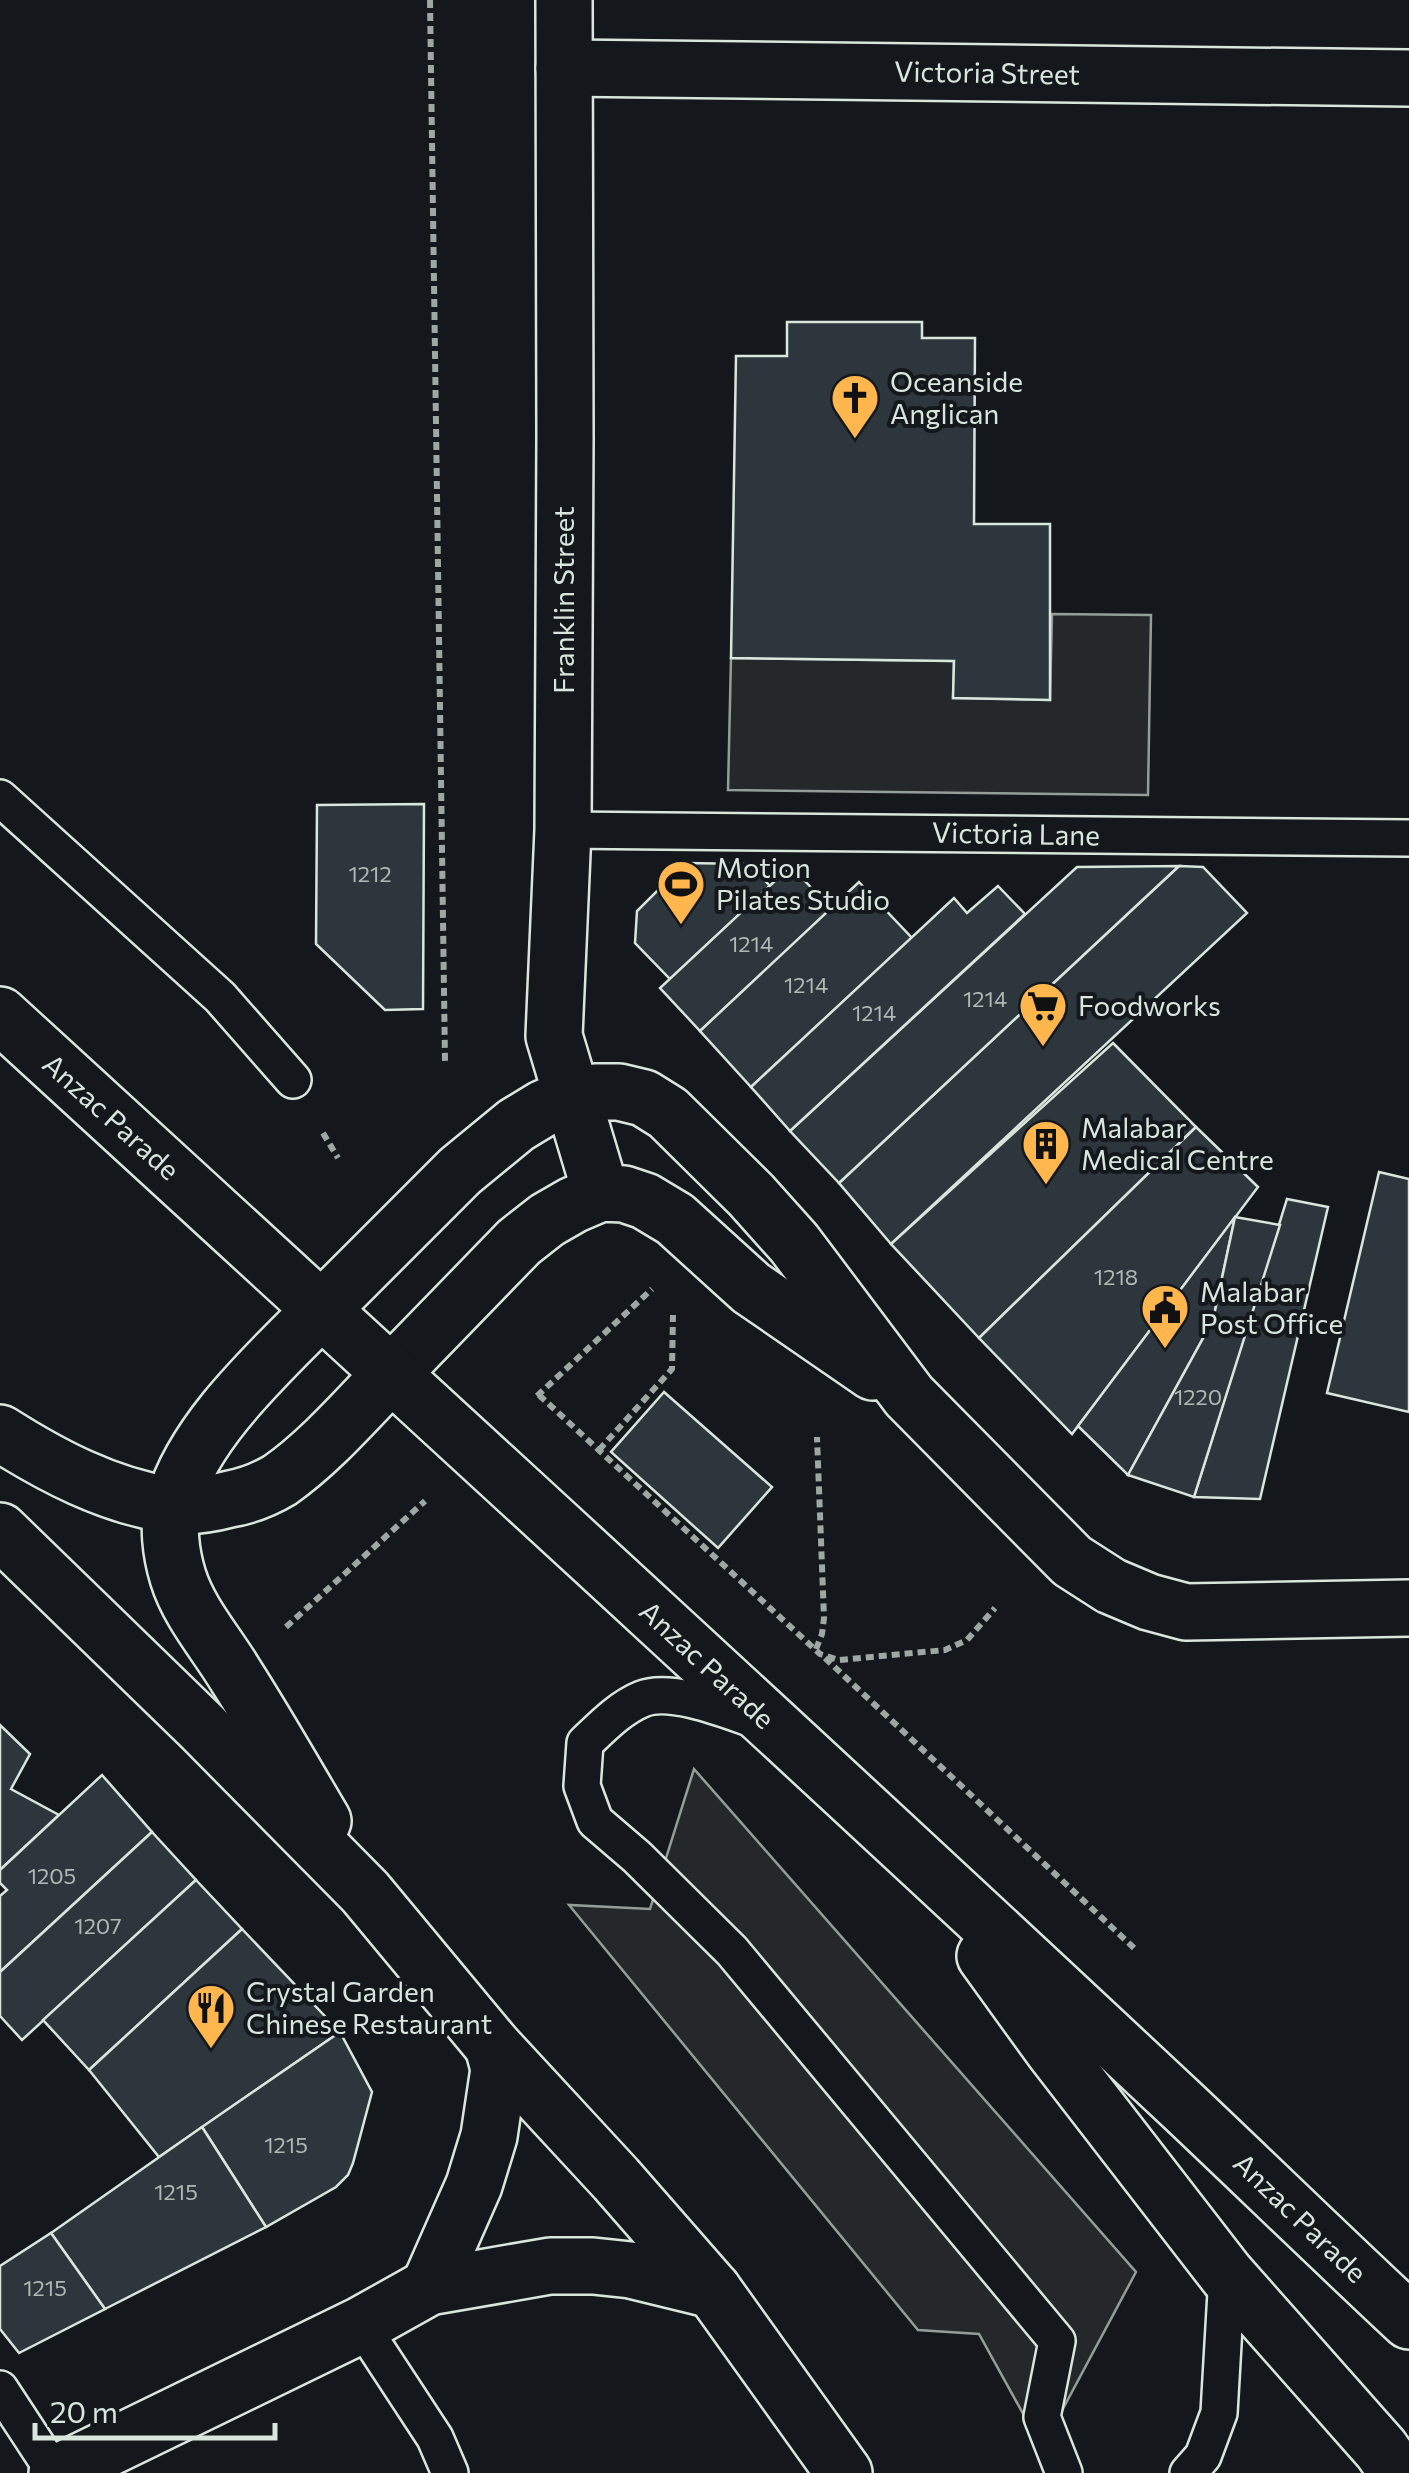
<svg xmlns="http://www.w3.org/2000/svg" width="1409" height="2473" viewBox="0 0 1409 2473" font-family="Commissioner,sans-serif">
  <rect width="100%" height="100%" fill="#14181c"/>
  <!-- parking -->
  <g fill="#24282b" stroke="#939e99" stroke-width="2.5">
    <path d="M 1052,614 L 1151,615 L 1148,795 L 728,790 L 731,658 L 954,661 L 953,698 L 1050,700 Z"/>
    <path d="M 694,1769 L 1136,2272 L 1042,2448 L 979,2334 L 918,2330 L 569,1905 L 650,1909 Z"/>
  </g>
  <!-- building -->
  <g fill="#2c363c" stroke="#d8e6dc" stroke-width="2.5">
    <path d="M 787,322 L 922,322 L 922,338 L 975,338 L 974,524 L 1050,524 L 1050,700 L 953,698 L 954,661 L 731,658 L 736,356 L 787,356 Z"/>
    <path d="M 424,804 L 423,1009 L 385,1010 L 316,944 L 317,805 Z"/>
    <path d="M 685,863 L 749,864 L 770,886 L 670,979 L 635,943 L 637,911 Z"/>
    <path d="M 791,866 L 831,909 L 700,1031 L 660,988 Z"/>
    <path d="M 1179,866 L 1203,867 L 1247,913 L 891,1244 L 839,1183 Z"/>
    <path d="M 1179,866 L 839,1183 L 790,1131 L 1077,867 Z"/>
    <path d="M 859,882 L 912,938 L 751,1087 L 700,1031 Z"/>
    <path d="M 998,886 L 1025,914 L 790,1131 L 751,1087 L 954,898 L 967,913 Z"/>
    <path d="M 1113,1043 L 1196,1127 L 979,1338 L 891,1244 Z"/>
    <path d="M 1196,1127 L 1258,1187 L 1072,1434 L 979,1338 Z"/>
    <path d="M 1379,1172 L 1409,1179 L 1409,1412 L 1327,1393 Z"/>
    <path d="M 1287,1199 L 1328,1207 L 1260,1499 L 1194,1497 Z"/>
    <path d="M 1235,1217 L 1213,1320 L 1128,1475 L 1078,1426 Z"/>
    <path d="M 1235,1217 L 1280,1225 L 1194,1497 L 1128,1475 L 1213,1320 Z"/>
    <path d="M 664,1392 L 772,1487 L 718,1548 L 611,1452 Z"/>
    <path d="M 0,1725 L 30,1754 L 11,1789 L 59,1815 L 0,1870 Z"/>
    <path d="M 102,1775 L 152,1832 L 0,1972 L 0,1896 L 7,1890 L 0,1883 L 0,1870 Z"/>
    <path d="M 152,1832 L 196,1880 L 22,2040 L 0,2016 L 0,1972 Z"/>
    <path d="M 196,1880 L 242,1929 L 89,2070 L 43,2020 Z"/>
    <path d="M 242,1929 L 340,2032 L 159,2157 L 89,2070 Z"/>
    <path d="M 340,2032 L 372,2092 L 353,2163 L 348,2175 L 336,2187 L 266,2227 L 202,2127 Z"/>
    <path d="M 202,2127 L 266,2227 L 105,2309 L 51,2233 Z"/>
    <path d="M 51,2233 L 105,2309 L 19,2353 L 0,2329 L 0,2266 Z"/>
  </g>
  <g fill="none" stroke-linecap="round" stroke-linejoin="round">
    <!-- service casing -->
    <g stroke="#d8e6dc" stroke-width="40">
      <g id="service">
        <path d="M 0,798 L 220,997 L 293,1080"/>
        <path d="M 563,830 L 1409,838"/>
        <path d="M 758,1721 C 729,1711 671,1687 642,1699 C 620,1708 602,1727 585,1743 L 582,1786 L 595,1821 L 637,1857 L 732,1951 L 1057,2341 L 1042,2417 L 1064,2473"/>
        <path d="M 361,2325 L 435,2438 L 450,2473"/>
        <path d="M 0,2389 L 55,2473"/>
        <path d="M 1188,2473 L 1203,2456 L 1219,2413 L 1227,2275"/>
      </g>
    </g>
    <!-- minor casing -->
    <g stroke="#d8e6dc" stroke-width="60">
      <g id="minor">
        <path d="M 564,68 L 1409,78"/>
        <path d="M 429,2287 L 474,2185 L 489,2136 L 499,2069 L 493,2046"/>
        <path d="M 57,2473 L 361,2325 L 429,2287 L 550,2266 L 593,2266 L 631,2270 L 713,2290"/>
      </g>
    </g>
    <!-- tertiary casing -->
    <g stroke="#d8e6dc" stroke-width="60">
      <g id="tertiary">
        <path d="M 564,0 L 565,438 L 563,830 L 554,1036 L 601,1193"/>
        <path d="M 322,1309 L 460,1171 L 516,1125 L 544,1108 L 572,1096 L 595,1092 L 619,1092 L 644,1098 L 668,1113 L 751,1195 L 794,1243 L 909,1396 L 1072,1561 L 1111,1586 L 1149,1602 L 1186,1612 L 1409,1608"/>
        <path d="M 391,1374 L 519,1242 L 547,1220 L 573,1205 L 601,1193 L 624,1194 L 645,1201 L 675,1219 L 751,1288 L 873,1372"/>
      </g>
    </g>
    <!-- primary casing -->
    <g stroke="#d8e6dc" stroke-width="60">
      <g id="primary">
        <path d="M 0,1015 C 396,1378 793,1741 1185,2108 C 1260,2179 1334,2251 1409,2321"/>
        <path d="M 322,1309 C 270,1362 194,1430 174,1502 C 167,1525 171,1554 178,1577 C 189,1613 217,1644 236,1676 C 266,1723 294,1772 323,1821"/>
        <path d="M 0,1433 C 52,1466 107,1495 169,1505 C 188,1508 211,1504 230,1499 C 247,1496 265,1489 280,1480 C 321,1451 356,1410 391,1374"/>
        <path d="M 0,1531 L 202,1727 L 365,1892 L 493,2046 L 616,2179 L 713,2290 L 844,2473"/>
        <path d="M 985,1956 L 1053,2050 L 1227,2275 L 1381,2449 L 1398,2473"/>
      </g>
    </g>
    <!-- path -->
    <g stroke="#9da8a2" stroke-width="6" stroke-dasharray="8 5" stroke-linecap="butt">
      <path d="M 430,0 L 445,1061"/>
      <path d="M 323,1133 L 338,1158"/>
      <path d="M 539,1395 L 820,1654 L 839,1660 L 945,1650 L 967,1640 L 995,1608"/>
      <path d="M 537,1396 L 652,1289"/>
      <path d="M 599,1450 L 672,1369 L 673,1315"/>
      <path d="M 286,1627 L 425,1501"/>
      <path d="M 816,1649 L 822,1634 L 824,1618 L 817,1437"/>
      <path d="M 825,1658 L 1134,1948"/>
    </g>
    <!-- service -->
    <use href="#service" stroke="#14181c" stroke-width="35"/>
    <!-- minor -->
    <use href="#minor" stroke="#14181c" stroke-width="55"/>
    <!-- tertiary -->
    <use href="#tertiary" stroke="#14181c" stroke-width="55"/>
    <!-- primary -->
    <use href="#primary" stroke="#14181c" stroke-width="55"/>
  </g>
  <!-- icons -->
  <defs>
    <g id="church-pin" transform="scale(2.5)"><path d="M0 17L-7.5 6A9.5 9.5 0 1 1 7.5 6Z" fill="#ffb74d" stroke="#14181c"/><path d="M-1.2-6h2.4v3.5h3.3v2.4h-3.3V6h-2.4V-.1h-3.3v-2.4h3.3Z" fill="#111"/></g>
    <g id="stadium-pin" transform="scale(2.5)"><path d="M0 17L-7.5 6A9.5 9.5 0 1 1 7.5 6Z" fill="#ffb74d" stroke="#14181c"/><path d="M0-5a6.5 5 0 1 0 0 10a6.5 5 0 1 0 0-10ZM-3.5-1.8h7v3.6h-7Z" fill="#111"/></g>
    <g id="supermarket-pin" transform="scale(2.5)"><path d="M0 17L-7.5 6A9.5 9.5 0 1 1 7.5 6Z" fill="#ffb74d" stroke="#14181c"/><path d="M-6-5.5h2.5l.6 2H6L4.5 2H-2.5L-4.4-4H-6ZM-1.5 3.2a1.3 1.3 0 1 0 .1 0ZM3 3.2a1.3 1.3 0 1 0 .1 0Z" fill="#111"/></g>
    <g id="building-pin" transform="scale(2.5)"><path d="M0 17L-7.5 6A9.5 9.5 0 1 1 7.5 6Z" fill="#ffb74d" stroke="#14181c"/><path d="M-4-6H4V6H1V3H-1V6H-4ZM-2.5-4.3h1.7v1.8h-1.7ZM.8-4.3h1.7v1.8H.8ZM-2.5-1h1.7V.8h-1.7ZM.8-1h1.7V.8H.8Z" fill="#111"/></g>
    <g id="civic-pin" transform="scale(2.5)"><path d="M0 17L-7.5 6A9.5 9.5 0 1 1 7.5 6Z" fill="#ffb74d" stroke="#14181c"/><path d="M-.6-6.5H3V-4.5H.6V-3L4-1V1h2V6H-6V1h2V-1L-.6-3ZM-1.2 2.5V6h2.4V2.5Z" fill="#111"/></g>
    <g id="restaurant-pin" transform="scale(2.5)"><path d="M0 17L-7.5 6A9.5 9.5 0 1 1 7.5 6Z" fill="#ffb74d" stroke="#14181c"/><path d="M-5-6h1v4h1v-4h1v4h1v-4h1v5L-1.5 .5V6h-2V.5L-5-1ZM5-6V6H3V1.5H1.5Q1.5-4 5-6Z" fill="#111"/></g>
  </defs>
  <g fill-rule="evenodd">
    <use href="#church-pin" x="855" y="398"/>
    <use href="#stadium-pin" x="681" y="884"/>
    <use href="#supermarket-pin" x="1043" y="1006"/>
    <use href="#building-pin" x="1046" y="1144"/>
    <use href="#civic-pin" x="1165" y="1308"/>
    <use href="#restaurant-pin" x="211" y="2008"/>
  </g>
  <g text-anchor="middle" stroke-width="8" stroke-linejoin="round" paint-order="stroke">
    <!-- number labels -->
    <g font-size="22" fill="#adbab4">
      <text x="370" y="882">1212</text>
      <text x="751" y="952">1214</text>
      <text x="806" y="993">1214</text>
      <text x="985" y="1007">1214</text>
      <text x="874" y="1021">1214</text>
      <text x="1116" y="1285">1218</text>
      <text x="1198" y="1405">1220</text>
      <text x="52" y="1884">1205</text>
      <text x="98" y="1934">1207</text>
      <text x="286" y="2153">1215</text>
      <text x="176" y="2200">1215</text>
      <text x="45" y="2296">1215</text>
    </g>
    <!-- street labels -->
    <g font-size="28" fill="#d8e6dc" stroke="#14181c">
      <text transform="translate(987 73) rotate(1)" y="10">Victoria Street</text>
      <text transform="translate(564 600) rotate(-90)" y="10">Franklin Street</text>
      <text transform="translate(1016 834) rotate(1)" y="10">Victoria Lane</text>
      <text transform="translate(111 1117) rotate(42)" y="10">Anzac Parade</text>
      <text transform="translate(707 1665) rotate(43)" y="10">Anzac Parade</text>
      <text transform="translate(1300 2218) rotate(44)" y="10">Anzac Parade</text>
    </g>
    <!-- poi labels -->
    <g font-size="28" fill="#d8e6dc" stroke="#14181c" text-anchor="start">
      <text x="890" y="392">Oceanside<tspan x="890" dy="32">Anglican</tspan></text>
      <text x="716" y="878">Motion<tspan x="716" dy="32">Pilates Studio</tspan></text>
      <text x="1078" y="1016">Foodworks</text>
      <text x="1081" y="1138">Malabar<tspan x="1081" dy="32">Medical Centre</tspan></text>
      <text x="1200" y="1302">Malabar<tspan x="1200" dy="32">Post Office</tspan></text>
      <text x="246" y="2002">Crystal Garden<tspan x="246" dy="32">Chinese Restaurant</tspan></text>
    </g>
  </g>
  <!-- scale -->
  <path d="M35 2423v15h240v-15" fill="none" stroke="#d8e6dc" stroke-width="5"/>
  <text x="50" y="2423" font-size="30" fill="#d8e6dc" stroke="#14181c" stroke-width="8" paint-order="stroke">20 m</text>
</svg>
